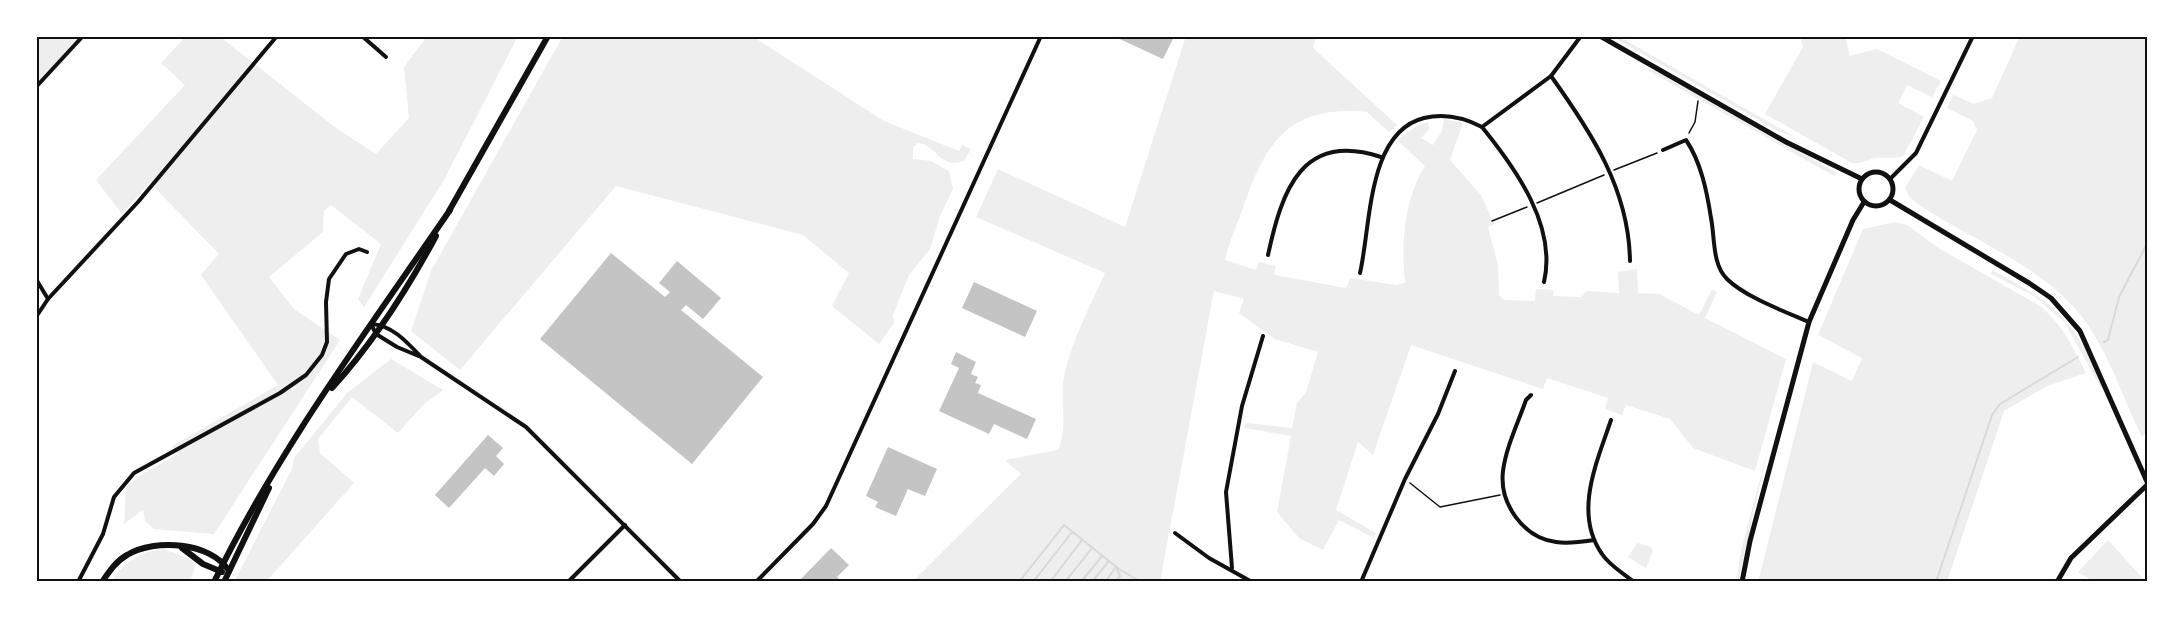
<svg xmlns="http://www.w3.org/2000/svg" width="2184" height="618" viewBox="0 0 2184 618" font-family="'Space Grotesk',sans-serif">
  <rect width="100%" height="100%" fill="#fff"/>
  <!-- green -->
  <g fill="#eee">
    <path d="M 36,36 L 85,36 L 36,90 Z"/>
    <path d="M 186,36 L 219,36 L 336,128 L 376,154 L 409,118 L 404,67 L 427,36 L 518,36 L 444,180 L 364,307 L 358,299 L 381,244 L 331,205 L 324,211 L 323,232 L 269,277 L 294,309 L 340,340 L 214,534 L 154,529 L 145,521 L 143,510 L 124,524 L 126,487 L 144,473 L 178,454 L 172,446 L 278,385 L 201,275 L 219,254 L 150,183 L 122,214 L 96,180 L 185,85 L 161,63 Z"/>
    <path d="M 563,36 L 752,36 L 884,121 L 959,151 L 962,145 L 971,149 L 964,161 C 939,169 938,146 918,143 L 913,147 L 913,159 L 931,161 L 949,171 L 953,189 L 940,216 L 930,249 L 909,275 L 893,315 L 894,323 L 879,344 L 832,306 L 849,273 L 803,235 L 616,186 L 460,370 L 411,331 L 431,271 Z"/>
    <path d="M 1186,36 L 1316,36 L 1313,48 L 1397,125 L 1389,132 L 1367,112 C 1290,104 1265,142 1243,208 C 1237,225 1229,242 1225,260 L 1256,270 L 1259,262 L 1276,266 L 1274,275 L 1346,288 L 1350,278 L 1396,285 L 1405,283 C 1401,243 1404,200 1425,166 L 1397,140 L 1415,127 L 1428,122 L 1429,129 L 1421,138 L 1433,145 L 1442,131 L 1444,119 L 1463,123 L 1450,160 L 1481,195 L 1494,224 L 1488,227 L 1498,265 L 1499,295 L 1504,300 L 1535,301 L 1536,289 L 1553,290 L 1553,296 L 1581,297 L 1587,291 L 1619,293 L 1618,272 L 1637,269 L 1638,293 L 1659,294 L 1699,315 L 1712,289 L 1717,292 L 1705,318 L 1786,359 L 1755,471 L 1693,448 L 1670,419 L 1626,405 L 1622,415 L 1605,409 L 1608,398 L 1547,378 L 1543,389 L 1411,345 L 1373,455 L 1358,442 L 1336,510 L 1376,533 L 1374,538 L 1339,520 L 1323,550 L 1299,538 L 1277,512 L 1291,436 L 1244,428 L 1246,423 L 1292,428 L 1297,403 L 1306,392 L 1318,352 L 1275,339 L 1239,313 L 1244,299 L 1214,291 L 1160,582 L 912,582 L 1021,474 L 1005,460 L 1058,450 C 1069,426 1059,401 1064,377 C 1071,341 1090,307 1105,273 L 976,217 L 998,169 L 1125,227 Z"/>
    <path d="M 1611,36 L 1625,40 L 1795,137 L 1778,131 Z"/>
    <path d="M 1800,36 L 1845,36 L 1850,56 L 1877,49 L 1941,81 L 1932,97 L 1907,85 L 1898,103 L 1924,117 L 1903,156 C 1893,160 1883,156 1872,159 C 1864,161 1861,164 1852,163 L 1765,114 L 1803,47 Z"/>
    <path d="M 2020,36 L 2148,36 L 2148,430 L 2142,437 C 2125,403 2113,365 2093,333 C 2056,271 1982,246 1924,208 L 1910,198 L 1905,188 L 1919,165 L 1952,181 L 1977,130 L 1973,121 L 1947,108 L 1953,95 L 1974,104 L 1992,98 Z"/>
    <path d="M 1642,67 L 1656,71 L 1837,173 L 1834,176 Z"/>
    <path d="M 1896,222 L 1907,225 L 1940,249 L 2040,306 C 2063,325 2073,348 2086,373 L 2047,386 L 2004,411 L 1947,582 L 1758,582 L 1813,362 L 1852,381 L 1862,358 L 1818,335 L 1863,229 Z"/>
    <path d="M 1992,270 C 2036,294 2066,309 2088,356 C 2093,367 2100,379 2102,390 L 2065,323 L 2034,296 L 1991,274 Z"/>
    <path d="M 391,359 L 443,390 L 424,404 L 398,433 L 352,397 L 318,439 L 320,453 L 354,483 L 266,582 L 234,582 L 292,469 L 294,458 L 347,393 Z"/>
    <path d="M 1769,445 L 1738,582 L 1736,582 L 1741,551 Z"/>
    <path d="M 2108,540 L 2146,582 L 2095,582 L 2078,572 Z"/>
    <path d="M 1637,543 L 1651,547 L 1653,551 L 1646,568 L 1628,557 Z"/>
    <path d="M 164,549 L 190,559 L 196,564 L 190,582 L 111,582 C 124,563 140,551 164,549 Z"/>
  </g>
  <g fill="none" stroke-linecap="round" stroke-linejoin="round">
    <!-- stream -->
    <g stroke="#d9d9d9" stroke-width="2">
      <path d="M 2104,342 L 2108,340 L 2119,297 L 2148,242"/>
      <path d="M 1019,582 L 1064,525 L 1119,569 L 1141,582"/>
      <path d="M 1033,582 L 1072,532"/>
      <path d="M 1050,582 L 1082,540"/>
      <path d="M 1065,582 L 1092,548"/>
      <path d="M 1081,582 L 1102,556"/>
      <path d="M 1092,582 L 1109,561"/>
      <path d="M 1105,582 L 1116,567"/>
      <path d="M 1115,582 L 1120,576 L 1117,569"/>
      <path d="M 1936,582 L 1992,415 L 2000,404 L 2078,357"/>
    </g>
  </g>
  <!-- building -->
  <g fill="#c4c4c4">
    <path d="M 1113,36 L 1172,36 L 1174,37 L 1163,59 Z"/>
    <path d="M 611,253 L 665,297 L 670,292 L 659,283 L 677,261 L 721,298 L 703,319 L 686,305 L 681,310 L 763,377 L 692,464 L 540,339 Z"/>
    <path d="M 974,282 L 1037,311 L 1025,337 L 962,308 Z"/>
    <path d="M 956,352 L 976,362 L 971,374 L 978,377 L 975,383 L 981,385 L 978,393 L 1036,419 L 1027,439 L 994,424 L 989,434 L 939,411 L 959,368 L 951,364 Z"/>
    <path d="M 488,435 L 503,448 L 496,456 L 504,464 L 494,476 L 485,468 L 449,508 L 435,495 Z"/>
    <path d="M 888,447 L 937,469 L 925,496 L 908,489 L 896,516 L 875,507 L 878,502 L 866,496 Z"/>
    <path d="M 831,548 L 849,565 L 837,577 L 842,582 L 798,582 Z"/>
  </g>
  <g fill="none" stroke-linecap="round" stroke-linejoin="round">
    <!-- path -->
    <g stroke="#111" stroke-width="1.5">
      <path d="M 1689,133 L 1695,122 L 1698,101"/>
      <path d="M 1614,170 L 1657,153"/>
      <path d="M 1537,203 L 1604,175"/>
      <path d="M 1492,221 L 1527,207"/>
      <path d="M 1410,483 L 1440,507 L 1500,495"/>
    </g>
    <!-- minor -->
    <g stroke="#111" stroke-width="4">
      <path d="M 362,36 L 386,57"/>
      <path d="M 1551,76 C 1591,132 1629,189 1630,261"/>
      <path d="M 36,87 L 83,36"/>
      <path d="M 1482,127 C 1516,169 1557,226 1544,282"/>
      <path d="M 1663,150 L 1686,140 C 1701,162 1707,192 1711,218 C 1715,238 1712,264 1727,279 C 1745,297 1786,312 1809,322"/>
      <path d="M 1890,179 L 1916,153 L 1973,36"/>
      <path d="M 1268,255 C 1282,190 1302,131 1381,157"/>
      <path d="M 1360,273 C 1371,226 1367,132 1424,118 C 1445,113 1463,117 1482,127 L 1551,76 L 1581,36"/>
      <path d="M 36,279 L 48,299"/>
      <path d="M 36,317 L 48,299 L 138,202 L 277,36"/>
      <path d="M 421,357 C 407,342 392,325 371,324 L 376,334 L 397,347 L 421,357 L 526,427 L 681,582"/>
      <path d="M 1531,395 L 1526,400 C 1518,423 1506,447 1503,471 C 1499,504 1524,538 1556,542 C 1569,544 1581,542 1594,540"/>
      <path d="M 1611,420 C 1597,462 1573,513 1602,554 C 1610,566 1623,573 1634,582"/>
      <path d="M 1175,533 L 1209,558 L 1252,582"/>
      <path d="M 1232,568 L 1226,492 L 1242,406 L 1263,336"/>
      <path d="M 78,582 L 103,534 L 114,497 L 134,473 L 280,393 L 306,375 L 322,355 L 327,342 L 326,302 L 329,279 L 346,254 L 359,249 L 367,252"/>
      <path d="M 568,582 L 625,525"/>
      <path d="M 756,582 L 813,524 L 826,506 L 1041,36"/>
      <path d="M 1361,582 L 1405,479 L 1438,414 L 1455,371"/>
    </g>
    <!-- tertiary -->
    <g stroke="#111" stroke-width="5">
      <path d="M 1600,36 L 1786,142 L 1862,179"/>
      <circle cx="1876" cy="189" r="17"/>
      <path d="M 1890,200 L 2029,283 L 2051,298 L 2080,331 L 2148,484"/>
      <path d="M 1742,582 L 1750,541 L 1809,322 L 1853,220 L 1864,202"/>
      <path d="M 2057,582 L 2071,558 L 2148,484"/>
    </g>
    <!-- primary -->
    <g stroke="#111" stroke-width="6">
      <path d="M 449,211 L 548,36"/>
      <path d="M 332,388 C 374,342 407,290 436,236"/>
      <path d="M 182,548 L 203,564 L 222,572"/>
      <path d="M 102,582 C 109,572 116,561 127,555 C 155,538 211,542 229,571"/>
      <path d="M 214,582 C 278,450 367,331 450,210"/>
      <path d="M 224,582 L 269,488"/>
    </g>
  </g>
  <!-- border -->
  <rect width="2184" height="618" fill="none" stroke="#ffffff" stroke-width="75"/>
  <rect x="38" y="38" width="2108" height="542" fill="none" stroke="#111" stroke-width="2"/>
</svg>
